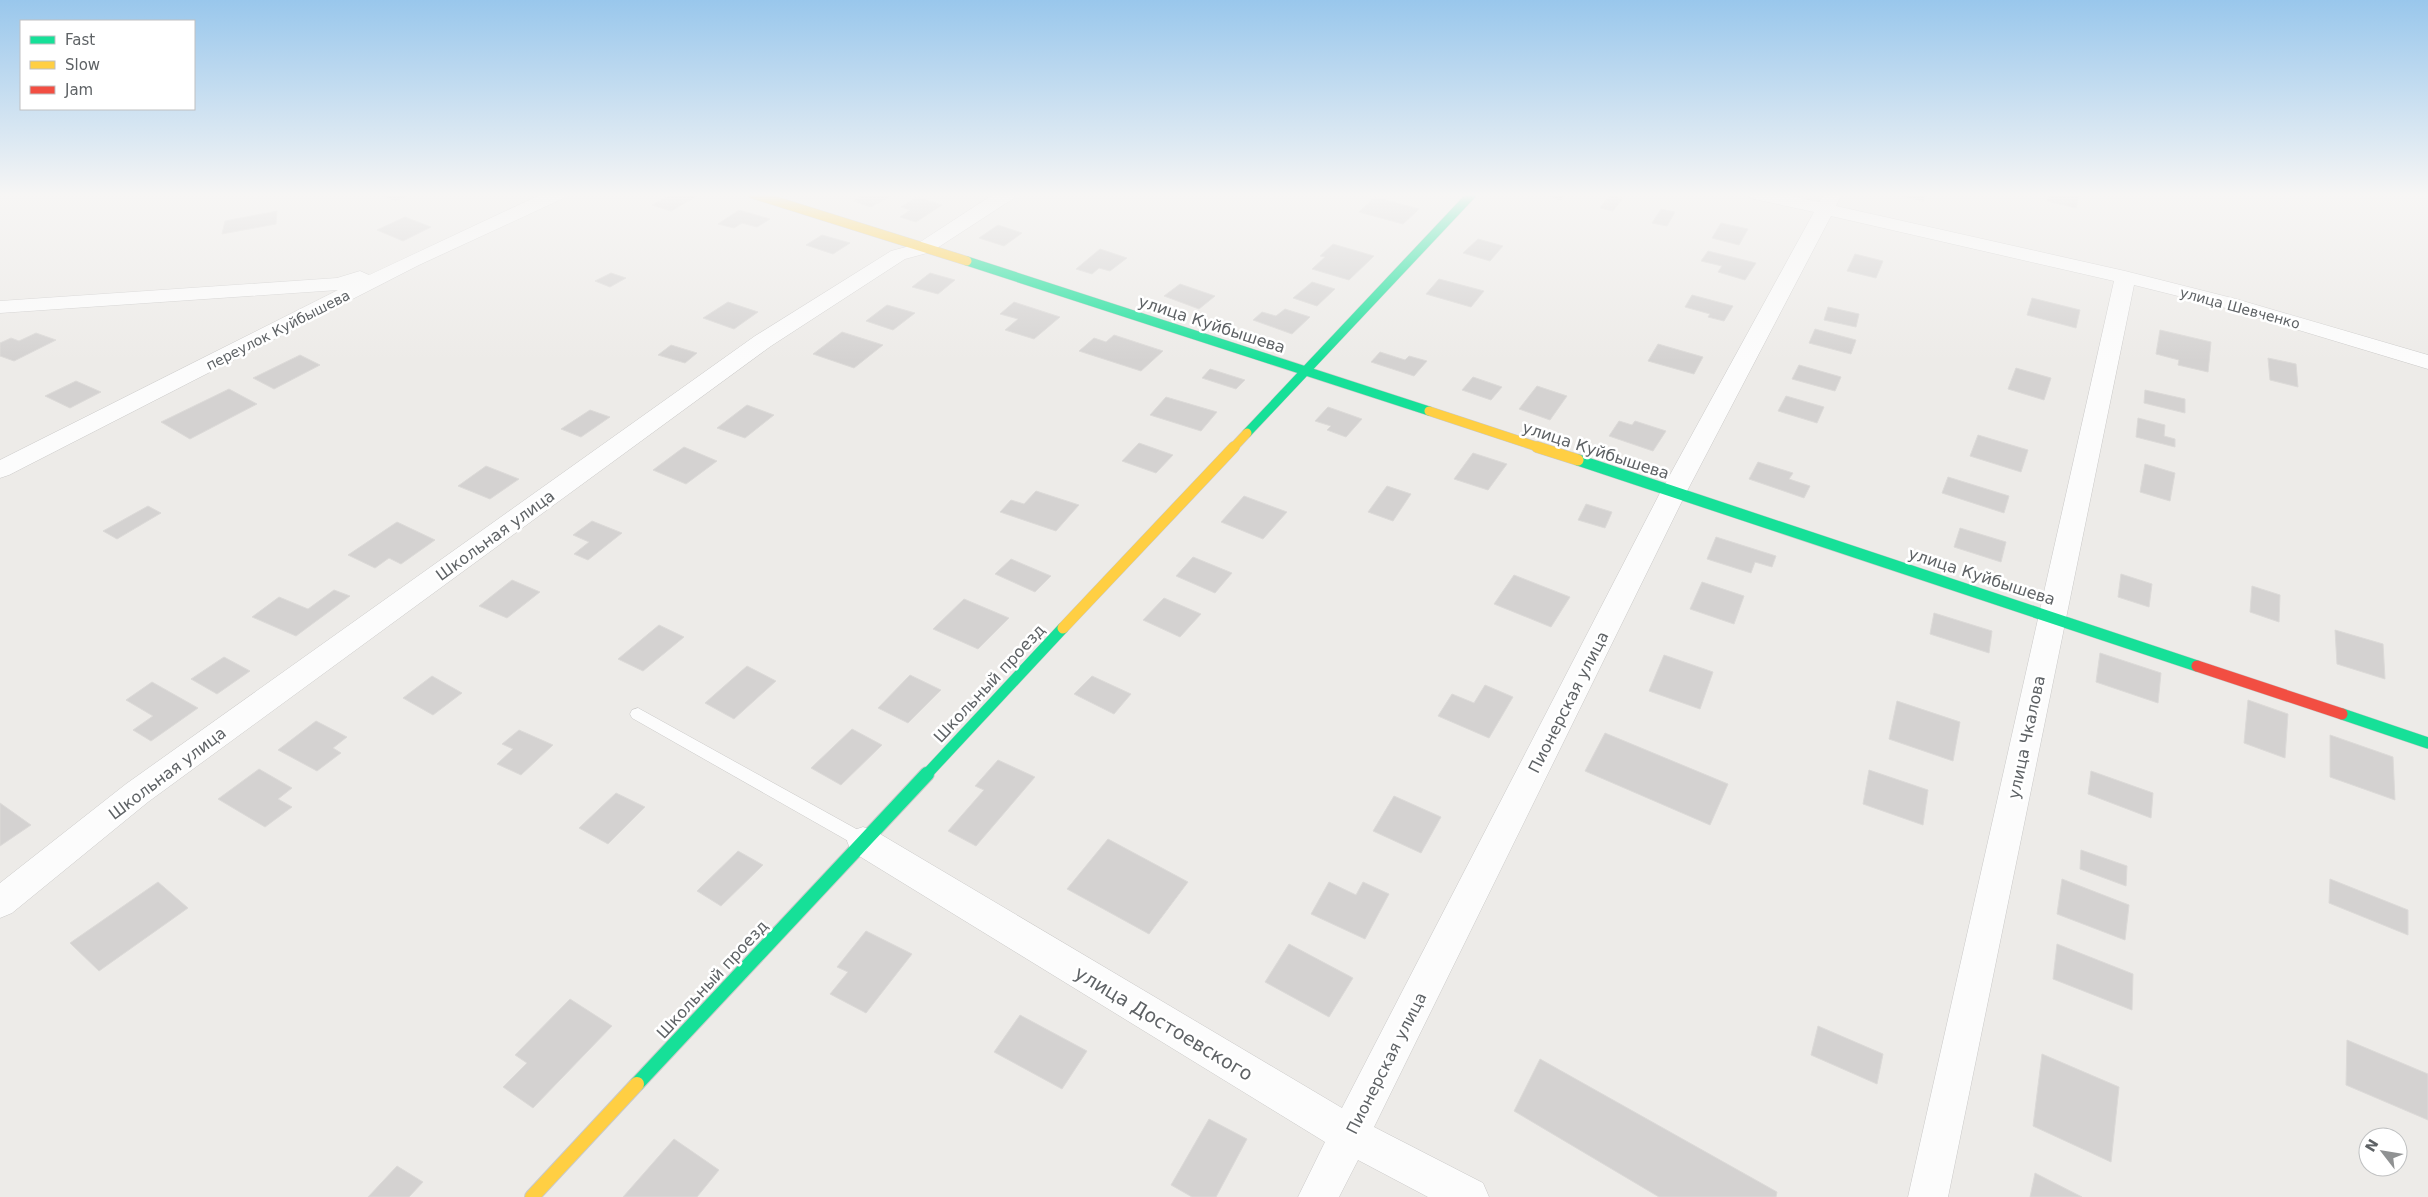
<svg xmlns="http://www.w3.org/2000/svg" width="2428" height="1197" viewBox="0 0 2428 1197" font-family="'DejaVu Sans',sans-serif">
  <rect width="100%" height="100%" fill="#edebe8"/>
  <!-- building -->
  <g fill="#d4d2d1" stroke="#dcdad8">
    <path d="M 387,194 L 411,194 L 396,201 L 384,196 Z"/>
    <path d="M 672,194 L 690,194 L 697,196 L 671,211 L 652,205 Z"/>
    <path d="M 864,194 L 894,194 L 871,207 L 853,201 Z"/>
    <path d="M 1541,194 L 1567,194 L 1561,200 Z"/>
    <path d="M 1892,194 L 1926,194 L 1923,201 Z"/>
    <path d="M 2049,194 L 2079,195 L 2076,208 L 2047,201 Z"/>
    <path d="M 1610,195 L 1623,198 L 1613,211 L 1600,208 Z"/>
    <path d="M 917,197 L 942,205 L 916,222 L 900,217 L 910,210 L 901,207 Z"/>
    <path d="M 1375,197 L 1419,209 L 1403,224 L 1359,212 Z"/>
    <path d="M 1661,209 L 1675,212 L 1667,226 L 1652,223 Z"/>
    <path d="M 739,210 L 770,219 L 757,227 L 742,223 L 734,228 L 718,224 Z"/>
    <path d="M 277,211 L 276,224 L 222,234 L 225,221 Z"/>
    <path d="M 405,217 L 431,227 L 403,241 L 377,230 Z"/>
    <path d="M 1721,223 L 1748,229 L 1739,245 L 1712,238 Z"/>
    <path d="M 998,225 L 1022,233 L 1004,246 L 979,238 Z"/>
    <path d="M 822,235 L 850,243 L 833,254 L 806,245 Z"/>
    <path d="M 1478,239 L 1503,246 L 1490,261 L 1463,253 Z"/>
    <path d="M 1333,244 L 1374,256 L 1349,280 L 1312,269 L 1325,257 L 1320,256 Z"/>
    <path d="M 1100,249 L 1127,258 L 1110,271 L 1099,268 L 1092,274 L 1076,269 Z"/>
    <path d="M 1708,251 L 1756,263 L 1745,280 L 1718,272 L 1722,266 L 1701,261 Z"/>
    <path d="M 1855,254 L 1883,261 L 1876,278 L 1847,271 Z"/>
    <path d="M 611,273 L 626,278 L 610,287 L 595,281 Z"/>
    <path d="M 930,273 L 955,280 L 938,294 L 912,287 Z"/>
    <path d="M 1439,279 L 1484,291 L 1471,307 L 1426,294 Z"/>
    <path d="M 1312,282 L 1335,289 L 1317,306 L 1293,298 Z"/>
    <path d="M 1180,284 L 1215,296 L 1199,309 L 1164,296 Z"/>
    <path d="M 1692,295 L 1733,306 L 1724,321 L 1708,317 L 1710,314 L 1685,307 Z"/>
    <path d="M 2032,298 L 2080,310 L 2076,328 L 2027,315 Z"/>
    <path d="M 728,302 L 758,312 L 734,329 L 703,318 Z"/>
    <path d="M 1014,302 L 1060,317 L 1034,339 L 1005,330 L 1018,319 L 1000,314 Z"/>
    <path d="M 887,305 L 915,313 L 893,330 L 866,321 Z"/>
    <path d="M 1828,307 L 1859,314 L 1856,327 L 1824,320 Z"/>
    <path d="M 1285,309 L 1310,317 L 1292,334 L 1253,320 L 1262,312 L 1276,316 Z"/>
    <path d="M 1815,329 L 1856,340 L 1851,354 L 1809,343 Z"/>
    <path d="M 2160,330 L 2211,342 L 2208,372 L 2178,365 L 2179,360 L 2156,354 Z"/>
    <path d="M 842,332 L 883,345 L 854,368 L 813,354 Z"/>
    <path d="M 36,333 L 56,340 L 14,361 L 0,356 L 0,343 L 11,338 L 19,341 Z"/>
    <path d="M 1114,335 L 1163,351 L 1141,371 L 1079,351 L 1094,338 L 1106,342 Z"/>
    <path d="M 1658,344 L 1703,357 L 1694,374 L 1648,361 Z"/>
    <path d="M 671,345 L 697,353 L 685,363 L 658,355 Z"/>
    <path d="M 1380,352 L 1405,360 L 1409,356 L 1427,361 L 1414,376 L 1371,362 Z"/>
    <path d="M 300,355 L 320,365 L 274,389 L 253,378 Z"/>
    <path d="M 2268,358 L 2296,364 L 2298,387 L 2270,380 Z"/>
    <path d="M 1799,365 L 1841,377 L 1835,391 L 1792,379 Z"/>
    <path d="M 2016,368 L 2051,378 L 2044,400 L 2008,389 Z"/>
    <path d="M 1210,369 L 1245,380 L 1236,389 L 1202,378 Z"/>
    <path d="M 1473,377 L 1502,387 L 1491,400 L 1462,390 Z"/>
    <path d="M 76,381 L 101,392 L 70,408 L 45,396 Z"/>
    <path d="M 1537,386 L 1567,396 L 1550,420 L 1519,409 Z"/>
    <path d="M 229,389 L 257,404 L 190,439 L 161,422 Z"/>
    <path d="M 2145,390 L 2185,399 L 2185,413 L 2144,403 Z"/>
    <path d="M 1786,396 L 1824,407 L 1817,423 L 1778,411 Z"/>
    <path d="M 1166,397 L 1217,412 L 1201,431 L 1150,415 Z"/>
    <path d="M 747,405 L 774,415 L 745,438 L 717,428 Z"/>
    <path d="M 1328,407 L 1362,419 L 1346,437 L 1327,430 L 1331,426 L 1315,421 Z"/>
    <path d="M 590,410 L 610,417 L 581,437 L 561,429 Z"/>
    <path d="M 2138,418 L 2165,425 L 2164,436 L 2175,439 L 2175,447 L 2136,437 Z"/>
    <path d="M 1619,421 L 1632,425 L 1635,421 L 1666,431 L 1653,451 L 1609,436 Z"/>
    <path d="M 1978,435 L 2028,450 L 2021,472 L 1970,456 Z"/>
    <path d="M 1139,443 L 1173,455 L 1156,473 L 1122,461 Z"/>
    <path d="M 684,447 L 717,461 L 686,484 L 653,470 Z"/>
    <path d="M 1473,453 L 1507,464 L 1488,490 L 1454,479 Z"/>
    <path d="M 1758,462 L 1793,473 L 1789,479 L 1810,486 L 1804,498 L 1749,479 Z"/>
    <path d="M 2145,464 L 2175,473 L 2170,501 L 2140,492 Z"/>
    <path d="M 486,466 L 519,479 L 490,499 L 458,486 Z"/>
    <path d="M 1948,477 L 2009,496 L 2004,513 L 1942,493 Z"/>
    <path d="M 1387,486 L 1411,494 L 1393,521 L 1368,512 Z"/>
    <path d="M 1036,491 L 1079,505 L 1056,531 L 1000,512 L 1011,500 L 1024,504 Z"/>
    <path d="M 1244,496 L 1287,512 L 1263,539 L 1221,522 Z"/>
    <path d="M 1586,504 L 1612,512 L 1605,528 L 1578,520 Z"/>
    <path d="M 148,506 L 161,513 L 117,539 L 103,531 Z"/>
    <path d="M 592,521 L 622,533 L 588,560 L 574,554 L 589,542 L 573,535 Z"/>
    <path d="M 397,522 L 435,540 L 401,564 L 389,558 L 375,568 L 348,555 Z"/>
    <path d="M 1960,528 L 2006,542 L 2001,562 L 1954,547 Z"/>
    <path d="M 1716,537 L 1776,556 L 1772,567 L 1755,562 L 1751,573 L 1707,559 Z"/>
    <path d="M 1193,557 L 1232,573 L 1215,593 L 1176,576 Z"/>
    <path d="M 1011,559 L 1051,576 L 1035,592 L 995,574 Z"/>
    <path d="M 2121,574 L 2152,584 L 2149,607 L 2118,597 Z"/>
    <path d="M 1514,575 L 1570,597 L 1551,627 L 1494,604 Z"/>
    <path d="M 512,580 L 540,592 L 507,618 L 479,606 Z"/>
    <path d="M 1702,582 L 1744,596 L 1734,624 L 1690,609 Z"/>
    <path d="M 2252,586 L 2280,595 L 2279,622 L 2250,612 Z"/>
    <path d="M 334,590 L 350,596 L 296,636 L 252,617 L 279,597 L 308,609 Z"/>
    <path d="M 1164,598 L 1201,614 L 1180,637 L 1143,620 Z"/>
    <path d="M 964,599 L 1009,618 L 978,649 L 933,629 Z"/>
    <path d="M 1934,613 L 1992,631 L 1989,653 L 1930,634 Z"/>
    <path d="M 659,625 L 684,637 L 643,671 L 618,659 Z"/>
    <path d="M 2335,630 L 2383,644 L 2385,679 L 2337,664 Z"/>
    <path d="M 2100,653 L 2161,673 L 2158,703 L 2096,682 Z"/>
    <path d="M 1664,655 L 1713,672 L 1700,709 L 1649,691 Z"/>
    <path d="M 224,657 L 250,671 L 217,694 L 191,679 Z"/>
    <path d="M 747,666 L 776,681 L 734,719 L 705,703 Z"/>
    <path d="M 910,675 L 941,690 L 908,723 L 878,708 Z"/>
    <path d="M 432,676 L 462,693 L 433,715 L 403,698 Z"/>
    <path d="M 1092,676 L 1131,694 L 1114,714 L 1074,694 Z"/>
    <path d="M 152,682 L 198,708 L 151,741 L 133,730 L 153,716 L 126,700 Z"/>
    <path d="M 1485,685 L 1513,697 L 1489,738 L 1438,716 L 1452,694 L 1474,703 Z"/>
    <path d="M 2248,700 L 2288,714 L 2285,758 L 2244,743 Z"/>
    <path d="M 1897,701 L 1960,722 L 1953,761 L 1889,739 Z"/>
    <path d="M 316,721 L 347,737 L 333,748 L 341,753 L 317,771 L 278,750 Z"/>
    <path d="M 852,729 L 882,745 L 841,785 L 811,768 Z"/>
    <path d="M 519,730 L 553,745 L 521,775 L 497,764 L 513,749 L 502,744 Z"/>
    <path d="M 1605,733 L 1728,784 L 1710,825 L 1585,771 Z"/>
    <path d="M 2330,735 L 2393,757 L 2395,800 L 2330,777 Z"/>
    <path d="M 998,760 L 1035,777 L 976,846 L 948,831 L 984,790 L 975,786 Z"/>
    <path d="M 259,769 L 292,788 L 278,799 L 292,807 L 265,827 L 218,799 Z"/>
    <path d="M 1869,770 L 1928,790 L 1923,825 L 1863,804 Z"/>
    <path d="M 2091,771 L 2153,793 L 2151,818 L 2088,794 Z"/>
    <path d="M 616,793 L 645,807 L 608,844 L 579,828 Z"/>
    <path d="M 1394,796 L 1441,817 L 1421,853 L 1373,831 Z"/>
    <path d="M 0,803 L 31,825 L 0,846 Z"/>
    <path d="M 1108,839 L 1188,882 L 1149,934 L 1067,889 Z"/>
    <path d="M 2081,850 L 2127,866 L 2126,886 L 2080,869 Z"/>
    <path d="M 738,851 L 763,865 L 721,906 L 697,891 Z"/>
    <path d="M 2062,879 L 2129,905 L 2125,940 L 2057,914 Z"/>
    <path d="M 2330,879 L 2408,910 L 2408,935 L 2329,903 Z"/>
    <path d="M 158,882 L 188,908 L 99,971 L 70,943 Z"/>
    <path d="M 1329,882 L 1356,895 L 1363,882 L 1389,894 L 1365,939 L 1311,914 Z"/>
    <path d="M 866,931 L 912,954 L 866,1013 L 830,994 L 848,972 L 837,967 Z"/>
    <path d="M 1289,944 L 1353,978 L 1329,1017 L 1265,982 Z"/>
    <path d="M 2057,944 L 2133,974 L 2132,1010 L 2053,979 Z"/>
    <path d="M 570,999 L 612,1026 L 533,1108 L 503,1087 L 527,1063 L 515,1055 Z"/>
    <path d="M 1020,1015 L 1087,1051 L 1062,1089 L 994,1052 Z"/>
    <path d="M 1818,1026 L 1883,1054 L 1877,1084 L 1811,1055 Z"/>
    <path d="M 2347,1040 L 2428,1074 L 2428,1120 L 2346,1085 Z"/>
    <path d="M 2042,1054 L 2119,1087 L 2111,1162 L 2033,1126 Z"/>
    <path d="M 1540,1059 L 1777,1192 L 1776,1197 L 1659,1197 L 1514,1111 Z"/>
    <path d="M 1209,1119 L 1247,1139 L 1216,1197 L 1192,1197 L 1171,1185 Z"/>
    <path d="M 674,1139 L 719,1170 L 697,1197 L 623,1197 Z"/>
    <path d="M 397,1166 L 423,1182 L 409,1197 L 368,1197 Z"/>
    <path d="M 2035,1173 L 2082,1197 L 2030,1197 Z"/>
  </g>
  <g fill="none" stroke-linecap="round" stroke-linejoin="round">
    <!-- lane casing -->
    <g stroke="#cac9c8" stroke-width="1">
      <path id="lane" d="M 638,708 L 869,836 L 872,841 L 869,846 L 863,848 L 857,846 L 632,718 L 630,714 L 632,710 Z"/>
    </g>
    <!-- street casing -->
    <g stroke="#cac9c8" stroke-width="1">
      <g id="street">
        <path d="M 542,194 L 566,194 L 564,198 L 419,265 L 9,475 L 0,478 L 0,460 L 338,290 L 0,313 L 0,301 L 337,278 L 360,271 L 369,275 Z"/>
        <path d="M 994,194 L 1016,194 L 1014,198 L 931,252 L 905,259 L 771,346 L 148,802 L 12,913 L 0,918 L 0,883 L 126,784 L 755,336 L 891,251 L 917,244 Z"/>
        <path d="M 1748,194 L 1782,194 L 1819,202 L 1824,194 L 1842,194 L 1836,206 L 2125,271 L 2236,299 L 2428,355 L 2428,369 L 2222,307 L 2134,285 L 1948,1197 L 1908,1197 L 2114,281 L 1831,216 L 1686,493 L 1374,1127 L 1483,1183 L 1489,1197 L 1428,1197 L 1358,1160 L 1339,1197 L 1298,1197 L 1325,1142 L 851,851 L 847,841 L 851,831 L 863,827 L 875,831 L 1342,1108 L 1660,493 L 1814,212 L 1750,198 Z"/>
      </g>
    </g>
    <!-- fast-far2 casing -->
    <g stroke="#c9c9c8" stroke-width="10">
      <g id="fast-far2">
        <path d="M 967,261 L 1429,411"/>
        <path d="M 1247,433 L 1472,194"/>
      </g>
    </g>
    <!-- fast-far1 casing -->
    <g stroke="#c9c9c8" stroke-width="12">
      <g id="fast-far1">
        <path d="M 1578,460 L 2197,666"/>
        <path d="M 2342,714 L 2428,743"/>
        <path d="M 926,775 L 1063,628"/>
      </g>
    </g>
    <!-- fast casing -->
    <g stroke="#c9c9c8" stroke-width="16">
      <path id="fast" d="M 637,1084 L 927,774"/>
    </g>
    <!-- slow-far2 casing -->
    <g stroke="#c9c9c8" stroke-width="10">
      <g id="slow-far2">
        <path d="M 753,194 L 967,261"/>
        <path d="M 1429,411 L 1541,448"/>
        <path d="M 1233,448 L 1247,433"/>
      </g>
    </g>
    <!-- slow-far1 casing -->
    <g stroke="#c9c9c8" stroke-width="12">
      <g id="slow-far1">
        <path d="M 1537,447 L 1578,460"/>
        <path d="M 1063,628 L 1234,447"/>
      </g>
    </g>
    <!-- slow casing -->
    <g stroke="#c9c9c8" stroke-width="16">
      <path id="slow" d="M 532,1197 L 637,1084"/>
    </g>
    <!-- jam casing -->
    <g stroke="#c9c9c8" stroke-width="12">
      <path id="jam" d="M 2197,666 L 2342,714"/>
    </g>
    <!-- lane -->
    <use href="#lane" fill="#fcfcfc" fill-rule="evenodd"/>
    <!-- street -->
    <use href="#street" fill="#fcfcfc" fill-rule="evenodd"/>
    <!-- fast-far2 -->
    <use href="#fast-far2" stroke="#16e098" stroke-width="9"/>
    <!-- fast-far1 -->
    <use href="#fast-far1" stroke="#16e098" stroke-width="11"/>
    <!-- fast -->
    <use href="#fast" stroke="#16e098" stroke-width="14"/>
    <!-- slow-far2 -->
    <use href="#slow-far2" stroke="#ffcf43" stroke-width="9"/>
    <!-- slow-far1 -->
    <use href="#slow-far1" stroke="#ffcf43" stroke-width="11"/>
    <!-- slow -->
    <use href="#slow" stroke="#ffcf43" stroke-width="14"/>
    <!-- jam -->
    <use href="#jam" stroke="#f24e42" stroke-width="11"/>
  </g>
  <!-- sky -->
  <linearGradient id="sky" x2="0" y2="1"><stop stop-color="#99c7ec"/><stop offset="0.54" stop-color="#f7f6f5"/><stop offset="1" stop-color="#f7f6f5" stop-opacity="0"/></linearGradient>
  <rect width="2428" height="361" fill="url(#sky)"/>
  <g text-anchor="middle" stroke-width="5" stroke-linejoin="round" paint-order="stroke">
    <!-- far-street labels -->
    <g font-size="14" fill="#5e6265" stroke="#fff">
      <text transform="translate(2240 308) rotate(15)" y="5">улица Шевченко</text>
      <text transform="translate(278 330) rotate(-27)" y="5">переулок Куйбышева</text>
    </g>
    <!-- street labels -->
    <g font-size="16" fill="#5e6265" stroke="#fff">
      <text transform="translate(1212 324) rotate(18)" y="6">улица Куйбышева</text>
      <text transform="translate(1596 450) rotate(18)" y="6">улица Куйбышева</text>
      <text transform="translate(495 535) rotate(-36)" y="6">Школьная улица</text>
      <text transform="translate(1982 576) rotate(18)" y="6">улица Куйбышева</text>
      <text transform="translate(989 683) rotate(-47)" y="6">Школьный проезд</text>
      <text transform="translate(1568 702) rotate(-63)" y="6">Пионерская улица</text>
      <text transform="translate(2026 737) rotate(-78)" y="6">улица Чкалова</text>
      <text transform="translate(167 773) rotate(-37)" y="6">Школьная улица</text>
      <text transform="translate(712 979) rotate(-47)" y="6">Школьный проезд</text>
      <text transform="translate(1386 1063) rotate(-63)" y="6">Пионерская улица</text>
    </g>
    <!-- near-street labels -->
    <g font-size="19" fill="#5e6265" stroke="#fff">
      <text transform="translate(1164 1023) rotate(31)" y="7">улица Достоевского</text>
    </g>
  </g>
  <!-- legend -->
  <rect x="20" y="20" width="175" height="90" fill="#ffffff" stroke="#bfc0c1"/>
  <rect x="30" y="36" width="25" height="8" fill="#16e098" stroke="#bfc0c1"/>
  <text x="65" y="45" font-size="15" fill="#5e6265">Fast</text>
  <rect x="30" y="61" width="25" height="8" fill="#ffcf43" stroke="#bfc0c1"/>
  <text x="65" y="70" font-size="15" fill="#5e6265">Slow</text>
  <rect x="30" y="86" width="25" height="8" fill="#f24e42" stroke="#bfc0c1"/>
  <text x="65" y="95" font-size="15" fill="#5e6265">Jam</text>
  <!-- north arrow -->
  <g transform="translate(2383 1152) rotate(301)"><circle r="24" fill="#ffffff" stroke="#bfc0c1"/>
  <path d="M0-4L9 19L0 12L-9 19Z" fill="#909293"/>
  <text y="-8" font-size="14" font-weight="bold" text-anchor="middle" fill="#5e6265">N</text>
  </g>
</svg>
